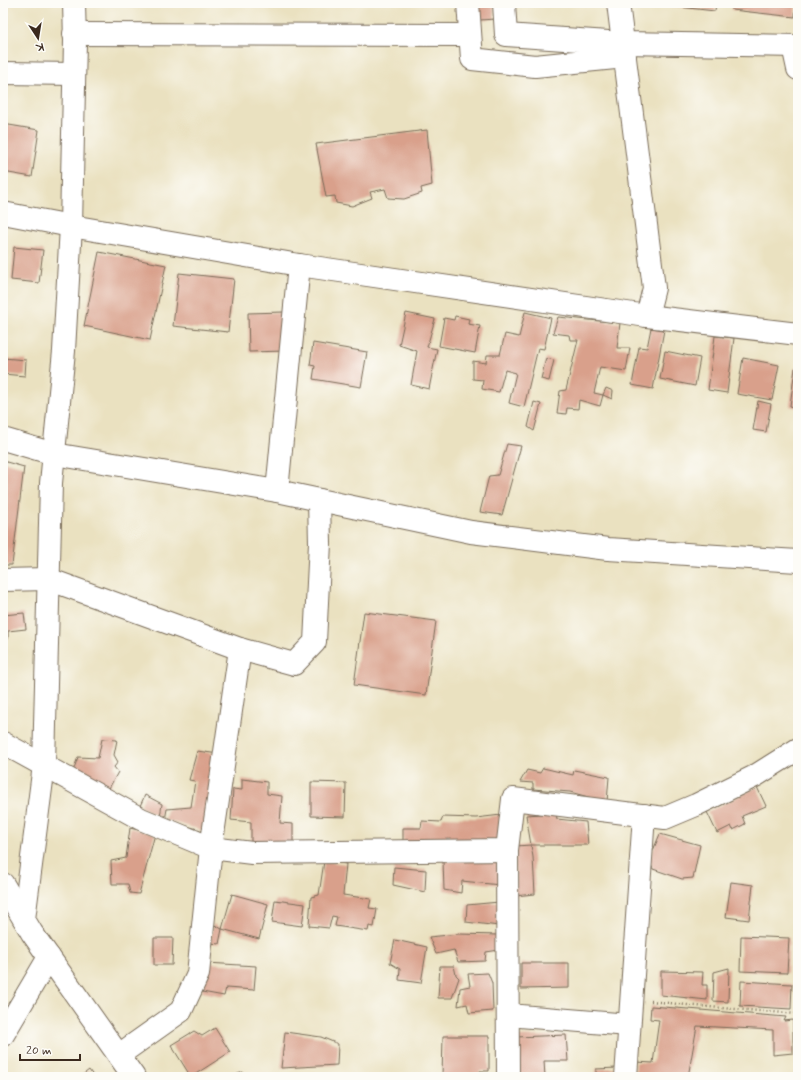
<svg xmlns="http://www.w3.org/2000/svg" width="801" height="1080" viewBox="0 0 801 1080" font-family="Mynerve,sans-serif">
  <rect width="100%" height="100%" fill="#fdfcf7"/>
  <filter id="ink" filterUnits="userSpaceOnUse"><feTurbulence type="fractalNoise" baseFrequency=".025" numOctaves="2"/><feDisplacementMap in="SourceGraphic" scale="8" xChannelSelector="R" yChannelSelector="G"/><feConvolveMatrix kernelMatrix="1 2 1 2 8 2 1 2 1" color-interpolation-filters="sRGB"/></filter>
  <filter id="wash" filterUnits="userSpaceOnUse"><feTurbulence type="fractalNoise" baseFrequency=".012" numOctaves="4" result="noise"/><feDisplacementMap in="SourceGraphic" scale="16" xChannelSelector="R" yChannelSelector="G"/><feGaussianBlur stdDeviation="0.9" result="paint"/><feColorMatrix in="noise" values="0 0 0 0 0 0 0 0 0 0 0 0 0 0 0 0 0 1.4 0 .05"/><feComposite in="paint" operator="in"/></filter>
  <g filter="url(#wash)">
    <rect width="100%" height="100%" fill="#eae1c0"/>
    <g id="blocks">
      <!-- building -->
      <g fill="#d9a08b">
        <path d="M 479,3 L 493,3 L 495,19 L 480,20 Z"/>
        <path d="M 652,3 L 716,3 L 715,11 L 652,4 Z"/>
        <path d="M 733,3 L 796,3 L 795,17 L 732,10 Z"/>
        <path d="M 3,124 L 39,130 L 32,177 L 3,172 Z"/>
        <path d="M 427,130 L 432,185 L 421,188 L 422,193 L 404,199 L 388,198 L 385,189 L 370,192 L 372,198 L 352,206 L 336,203 L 335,196 L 326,197 L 316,144 Z"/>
        <path d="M 14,247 L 43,250 L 39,283 L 11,280 Z"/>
        <path d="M 99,252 L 166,265 L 150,340 L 84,326 Z"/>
        <path d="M 179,273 L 234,279 L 228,332 L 173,326 Z"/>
        <path d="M 284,312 L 285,351 L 249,352 L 248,313 Z"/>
        <path d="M 525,312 L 551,318 L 544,349 L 538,348 L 524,407 L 509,403 L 516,373 L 505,370 L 499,392 L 482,389 L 483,380 L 473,379 L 473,361 L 486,363 L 487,355 L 500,355 L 505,334 L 519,337 Z"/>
        <path d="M 406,313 L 435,319 L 427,347 L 437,349 L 429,389 L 411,385 L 417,351 L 399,345 Z"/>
        <path d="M 455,316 L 469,319 L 468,324 L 480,326 L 475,353 L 439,346 L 444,318 L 454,320 Z"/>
        <path d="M 558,317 L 620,323 L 617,348 L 630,348 L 626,371 L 600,367 L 594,393 L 603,395 L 600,406 L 579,400 L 578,409 L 567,408 L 566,414 L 557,413 L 560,391 L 566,390 L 578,340 L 570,340 L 569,335 L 553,333 Z"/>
        <path d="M 651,328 L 664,330 L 653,389 L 632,385 L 639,347 L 647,348 Z"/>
        <path d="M 715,336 L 734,338 L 727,393 L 708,390 Z"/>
        <path d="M 313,343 L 367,352 L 361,387 L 313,379 L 315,366 L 310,365 Z"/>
        <path d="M 665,351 L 700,358 L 695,386 L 660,379 Z"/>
        <path d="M 3,358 L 26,360 L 25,376 L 3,374 Z"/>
        <path d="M 546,358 L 554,360 L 549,381 L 541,379 Z"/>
        <path d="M 743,358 L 779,365 L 772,400 L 737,394 Z"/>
        <path d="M 795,368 L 798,368 L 798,408 L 790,406 Z"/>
        <path d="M 606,388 L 613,391 L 612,399 L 603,395 Z"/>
        <path d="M 758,401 L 771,404 L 766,432 L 753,430 Z"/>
        <path d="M 534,402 L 541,404 L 534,431 L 528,427 Z"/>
        <path d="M 507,444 L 521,446 L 502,515 L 480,512 L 489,476 L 498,475 Z"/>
        <path d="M 797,446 L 798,446 L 798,457 L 795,457 Z"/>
        <path d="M 3,461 L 24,467 L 12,565 L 3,565 Z"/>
        <path d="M 364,612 L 436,621 L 426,695 L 354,685 Z"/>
        <path d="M 24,613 L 26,629 L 8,631 L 8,638 L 3,639 L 3,615 Z"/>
        <path d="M 102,739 L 117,740 L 114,755 L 118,762 L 114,767 L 118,772 L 107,792 L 72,774 L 78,757 L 98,758 Z"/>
        <path d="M 197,751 L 219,754 L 205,831 L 165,820 L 167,809 L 191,807 L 195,781 L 189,780 Z"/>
        <path d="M 543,768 L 573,775 L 574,770 L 609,777 L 607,802 L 570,792 L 533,789 L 533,783 L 520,782 L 527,770 L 540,773 Z"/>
        <path d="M 242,779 L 267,782 L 267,794 L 282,796 L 280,823 L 293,824 L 293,843 L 251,843 L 251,822 L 231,820 L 233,789 L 242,790 Z"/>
        <path d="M 311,782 L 346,783 L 345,817 L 311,816 Z"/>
        <path d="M 757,787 L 766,806 L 742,816 L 745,824 L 733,830 L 731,826 L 717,833 L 707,812 Z"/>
        <path d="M 145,795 L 162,804 L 160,817 L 140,806 Z"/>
        <path d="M 556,813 L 557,819 L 586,822 L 588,845 L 531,845 L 526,815 Z"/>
        <path d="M 501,815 L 500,840 L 403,843 L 403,828 L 421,828 L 422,821 L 441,822 L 443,817 L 476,818 Z"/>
        <path d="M 130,828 L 155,834 L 139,894 L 130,893 L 128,884 L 112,884 L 111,861 L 126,858 Z"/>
        <path d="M 660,834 L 700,845 L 693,878 L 682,879 L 653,869 L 649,860 Z"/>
        <path d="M 531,845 L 533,857 L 535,894 L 514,896 L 515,846 Z"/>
        <path d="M 498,858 L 500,885 L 462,881 L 461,893 L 444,890 L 443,861 Z"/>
        <path d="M 324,861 L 346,864 L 343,895 L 371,899 L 369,908 L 377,909 L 374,927 L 369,926 L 368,931 L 335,926 L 337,917 L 332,916 L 329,928 L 309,926 L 311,897 L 319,895 Z"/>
        <path d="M 394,867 L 426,870 L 425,892 L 393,885 Z"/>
        <path d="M 731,882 L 753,885 L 749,920 L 726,917 Z"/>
        <path d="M 232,894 L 268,904 L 259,939 L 222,929 Z"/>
        <path d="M 275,900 L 305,904 L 302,926 L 272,922 Z"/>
        <path d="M 499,902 L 499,926 L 466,922 L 467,905 Z"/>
        <path d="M 213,924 L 222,929 L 219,944 L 210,943 Z"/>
        <path d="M 459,934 L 498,935 L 499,950 L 486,952 L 485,961 L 458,962 L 454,950 L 436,954 L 429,937 Z"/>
        <path d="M 741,936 L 789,938 L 787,973 L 740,971 Z"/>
        <path d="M 154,938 L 173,938 L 172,965 L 154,965 Z"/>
        <path d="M 395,940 L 427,947 L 421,983 L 399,980 L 400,969 L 390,963 Z"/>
        <path d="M 207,963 L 256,966 L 254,990 L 226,988 L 224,996 L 202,992 Z"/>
        <path d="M 521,963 L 569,963 L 569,988 L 521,989 Z"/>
        <path d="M 440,966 L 454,966 L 456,975 L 459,978 L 452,998 L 438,998 Z"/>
        <path d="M 729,968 L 728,1002 L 713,1001 L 714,972 Z"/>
        <path d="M 661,971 L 703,972 L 702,985 L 707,985 L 707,1000 L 661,995 Z"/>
        <path d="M 488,973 L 492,983 L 493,1011 L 469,1013 L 467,1004 L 458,1006 L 460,988 L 470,986 L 468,974 Z"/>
        <path d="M 741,981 L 792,984 L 791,1009 L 740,1006 Z"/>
        <path d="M 651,1006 L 786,1017 L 784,1021 L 793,1020 L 793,1053 L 773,1055 L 773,1030 L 697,1026 L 688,1077 L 635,1077 L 636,1062 L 653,1063 L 659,1020 L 650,1019 Z"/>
        <path d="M 215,1028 L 230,1052 L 191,1077 L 171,1045 L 194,1031 L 202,1036 Z"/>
        <path d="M 285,1032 L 321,1037 L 338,1044 L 337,1065 L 281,1068 Z"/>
        <path d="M 566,1035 L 568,1061 L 544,1061 L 545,1077 L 516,1077 L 516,1037 Z"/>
        <path d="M 443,1036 L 489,1036 L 489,1071 L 480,1071 L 480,1077 L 442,1077 Z"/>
        <path d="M 617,1068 L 617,1077 L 596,1077 L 596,1069 Z"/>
        <path d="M 89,1070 L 94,1077 L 80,1077 Z"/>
        <path d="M 243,1072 L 245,1077 L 230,1077 Z"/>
      </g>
    </g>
  </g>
  <g filter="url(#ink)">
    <use href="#blocks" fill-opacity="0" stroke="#786a57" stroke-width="1"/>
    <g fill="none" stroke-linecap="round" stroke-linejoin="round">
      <!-- minor casing -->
      <g stroke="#786a57" stroke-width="24">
        <g id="minor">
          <path d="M 468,3 L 472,59 L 535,66 L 625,57"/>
          <path d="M 504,3 L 506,35 L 623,43 L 798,46"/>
          <path d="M 618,3 L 654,288 L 647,316"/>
          <path d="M 74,34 L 470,35"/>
          <path d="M 793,46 L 798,69"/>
          <path d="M 3,73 L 74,74"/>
          <path d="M 3,213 L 71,226 L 299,265 L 647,316 L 798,334"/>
          <path d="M 3,439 L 54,454 L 277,491 L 299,265"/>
          <path d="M 277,491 L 471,532 L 608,549 L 798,561"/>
          <path d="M 3,580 L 48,579 L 240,649 L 294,664 L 315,642 L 320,543 L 319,500"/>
          <path d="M 3,743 L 141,819 L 211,848 L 252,853 L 507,850 L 513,799 L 665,818 L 696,805 L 755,776 L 798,749"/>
          <path d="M 507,850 L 508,1077"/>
          <path d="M 3,884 L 32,933 L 134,1077"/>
          <path d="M 24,919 L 44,765 L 51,483 L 64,351 L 71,226 L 75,41 L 74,3"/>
          <path d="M 508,1015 L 629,1025"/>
          <path d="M 3,1035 L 49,957"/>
          <path d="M 119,1055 L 181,1011 L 198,974 L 211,848 L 240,649"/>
          <path d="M 626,1077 L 644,815"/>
        </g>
      </g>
      <!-- path -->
      <path stroke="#786a57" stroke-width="2.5" stroke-dasharray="1 3" stroke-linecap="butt" d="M 651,1001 L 696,1006 L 798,1014"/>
      <!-- minor -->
      <use href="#minor" stroke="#fff" stroke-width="22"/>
    </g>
  </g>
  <!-- margin -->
  <rect width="801" height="1080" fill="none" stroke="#fdfcf7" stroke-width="16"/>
  <!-- north arrow -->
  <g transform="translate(38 38) rotate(168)" stroke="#fdfcf7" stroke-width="3" paint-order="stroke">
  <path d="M0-3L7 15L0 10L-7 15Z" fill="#3b2a1e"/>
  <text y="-6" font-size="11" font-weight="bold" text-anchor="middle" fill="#3b2a1e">K</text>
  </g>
  <!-- scale -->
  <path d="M20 1054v6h60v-6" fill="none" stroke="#3b2a1e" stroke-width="2"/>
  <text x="26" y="1054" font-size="12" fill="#3b2a1e" stroke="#fdfcf7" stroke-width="3" paint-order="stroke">20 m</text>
</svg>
